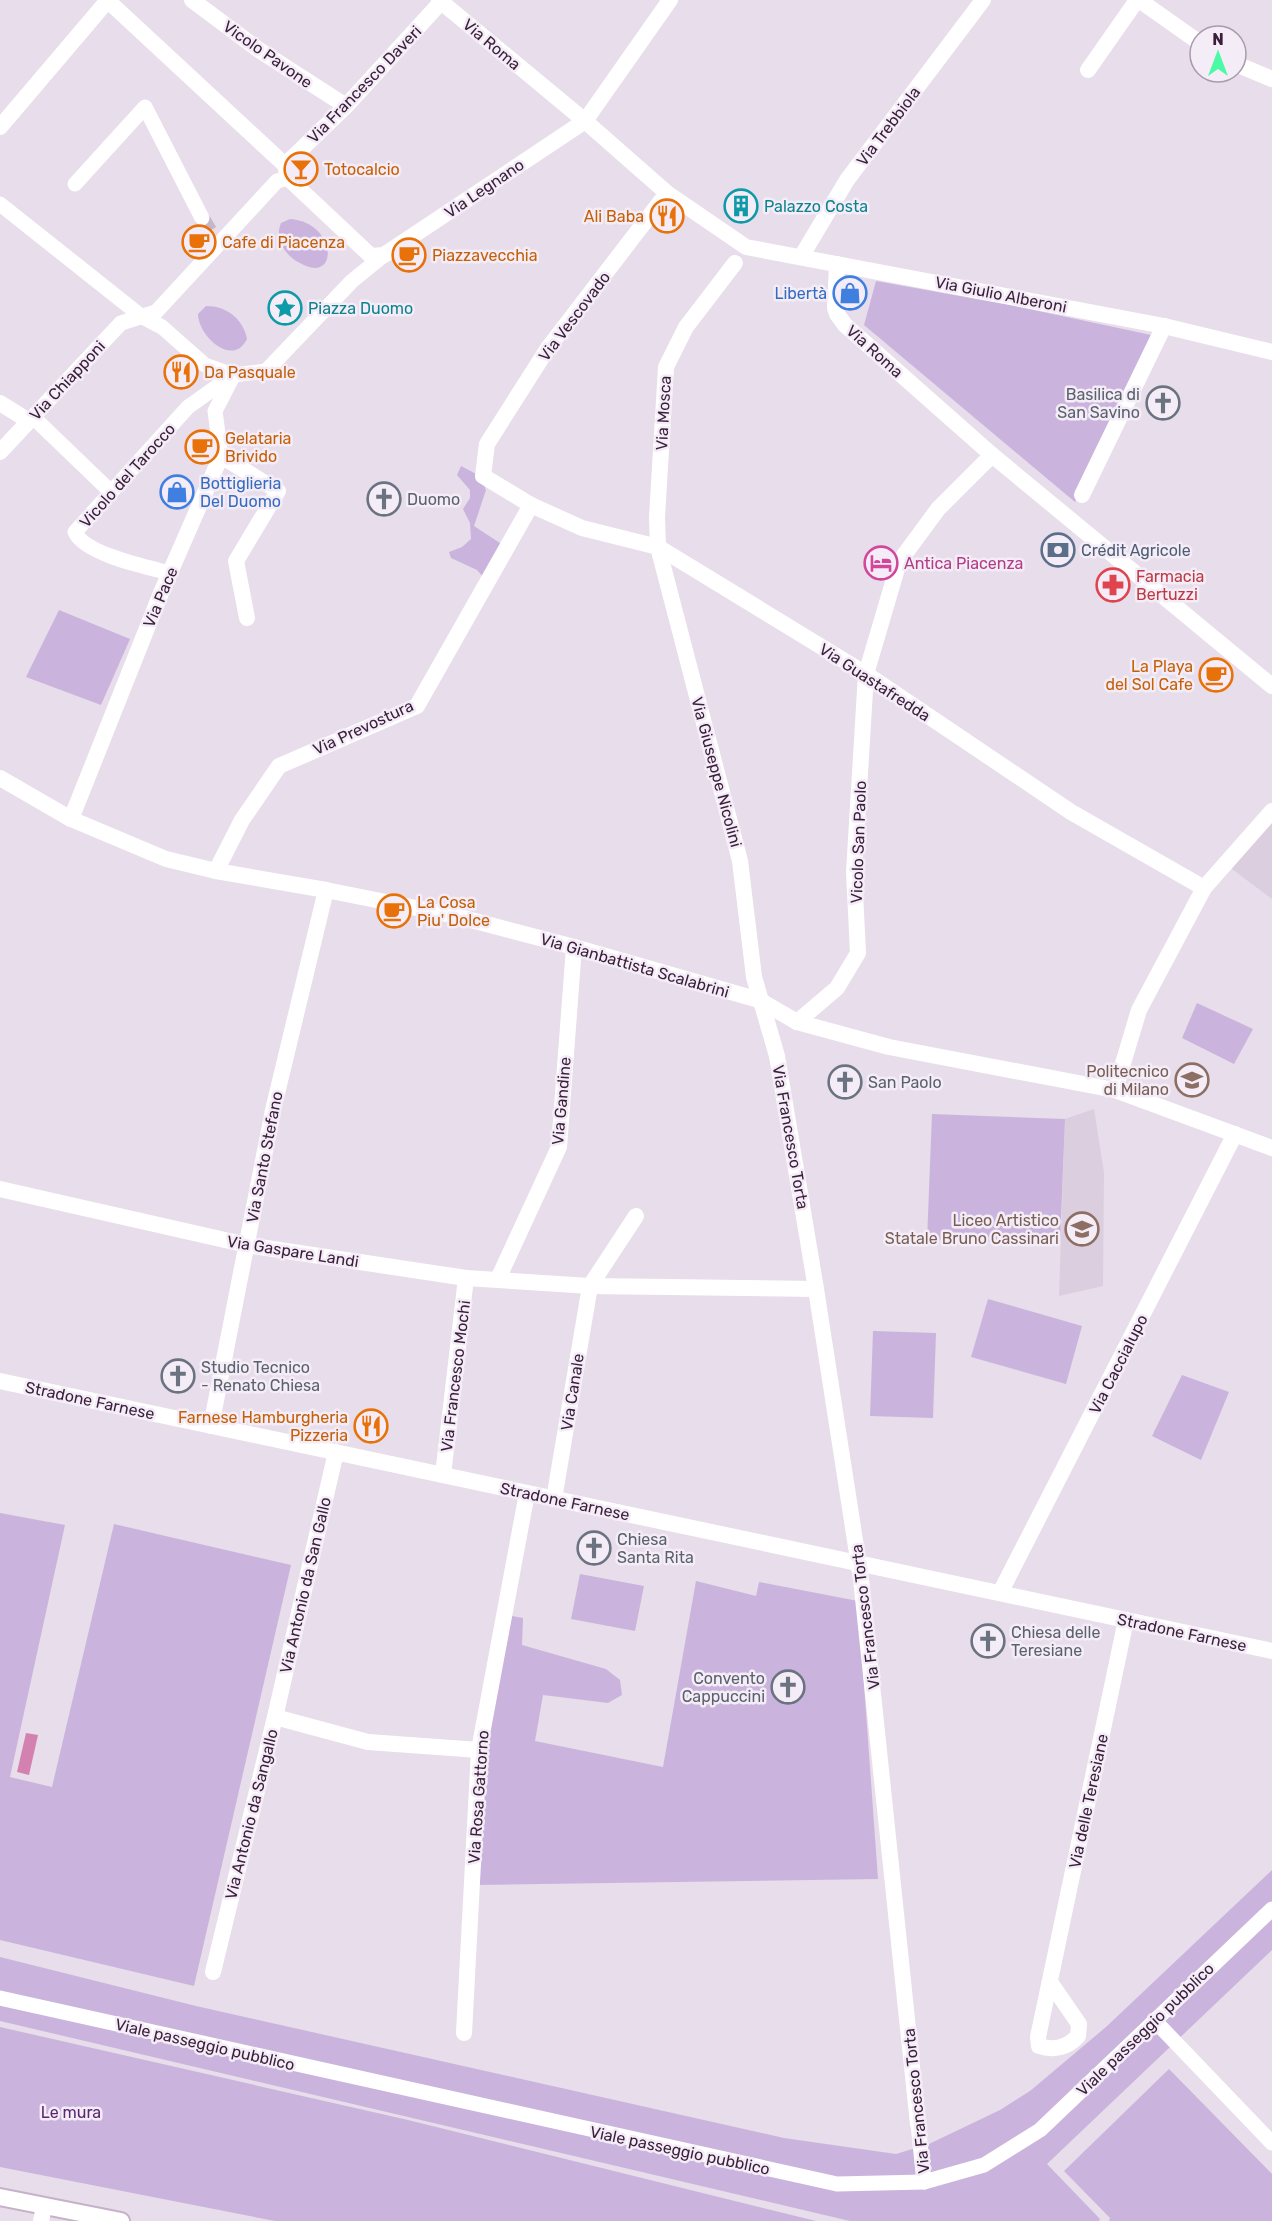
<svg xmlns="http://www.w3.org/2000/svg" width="1272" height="2221" viewBox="0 0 1272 2221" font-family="Rubik,sans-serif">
  <rect width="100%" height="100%" fill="#e8ddea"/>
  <!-- built -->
  <g fill="#dbcede">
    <path d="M 1272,812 L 1272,899 L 1228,866 Z"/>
    <path d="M 1094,1109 L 1104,1173 L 1103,1286 L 1059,1296 L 1065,1119 Z"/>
  </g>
  <!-- green -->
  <g fill="#cab4dd">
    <path d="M 290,219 C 335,222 339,279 306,266 C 297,262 290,258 284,249 C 279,241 277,232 281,223 Z"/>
    <path d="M 876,281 L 1010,305 L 1156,336 L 1075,502 L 864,325 Z"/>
    <path d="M 206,306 C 227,306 243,319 247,339 C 233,368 198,336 198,314 Z"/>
    <path d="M 461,466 L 480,476 L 486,490 L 474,526 L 503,545 L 485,579 L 477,570 L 451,558 L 449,552 L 462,547 L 471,539 L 470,523 L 463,509 L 470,498 L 470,490 L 457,475 Z"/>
    <path d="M 59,610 L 130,639 L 101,705 L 26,677 Z"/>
    <path d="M 1197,1003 L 1253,1029 L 1234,1064 L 1182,1038 Z"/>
    <path d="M 932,1114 L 1065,1119 L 1060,1244 L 927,1240 Z"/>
    <path d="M 988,1299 L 1082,1326 L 1066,1384 L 971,1357 Z"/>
    <path d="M 873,1331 L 936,1333 L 933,1418 L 870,1416 Z"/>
    <path d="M 1182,1375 L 1229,1392 L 1201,1460 L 1152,1436 Z"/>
    <path d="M 0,1513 L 65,1525 L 10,1777 L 52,1787 L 114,1524 L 291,1565 L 194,1986 L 0,1940 Z"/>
    <path d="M 580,1574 L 644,1586 L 635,1631 L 571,1619 Z"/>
    <path d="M 696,1581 L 756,1596 L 759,1582 L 858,1601 L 878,1879 L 477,1885 L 485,1751 L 512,1616 L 523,1618 L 522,1645 L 606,1669 L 620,1680 L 622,1695 L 608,1703 L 543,1695 L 535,1741 L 663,1767 Z"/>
    <path d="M 1272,1870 L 1272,1950 L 1047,2164 L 1100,2219 L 1099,2221 L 850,2221 L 0,2021 L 0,1957 L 196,2006 L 784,2138 L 896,2154 L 929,2144 L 1000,2110 L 1030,2091 L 1106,2027 Z"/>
    <path d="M 0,2027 L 408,2120 L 816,2221 L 275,2221 L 0,2167 Z"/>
    <path d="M 1169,2069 L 1272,2174 L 1272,2221 L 1109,2221 L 1110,2218 L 1064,2171 Z"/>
  </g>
  <!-- water -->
  <path fill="#d381b0" d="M 26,1733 L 38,1735 L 29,1775 L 17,1772 Z"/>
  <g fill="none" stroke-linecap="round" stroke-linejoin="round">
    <!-- pedestrian-tunnel -->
    <path stroke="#c5b7c7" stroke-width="15" stroke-dasharray="15 8" stroke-linecap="butt" d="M 202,218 L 211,233"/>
    <!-- secondary casing -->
    <g stroke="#c7b0ca" stroke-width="20">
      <path id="secondary" d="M 0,2197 L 121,2221"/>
    </g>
    <!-- pedestrian -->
    <g stroke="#fff" stroke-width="15">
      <path d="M 75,184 L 145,107 L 202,218"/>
      <path d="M 0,204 L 141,316 L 162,327 L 205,365 L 233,375 L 266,371 L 352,281 L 384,255"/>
      <path d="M 33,417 L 111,492"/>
      <path d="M 29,421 L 121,323 L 156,312 L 277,181 L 288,178"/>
      <path d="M 221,456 L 215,411 L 232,378"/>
      <path d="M 170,573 C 147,567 84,554 75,532 L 188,407 L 233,375"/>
      <path d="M 0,1998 L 837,2184 L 924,2182 L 984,2165 L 1040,2130 L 1272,1909"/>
      <path d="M 1154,2020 L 1272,2143"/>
      <path d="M 918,2124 L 924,2182"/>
    </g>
    <!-- minor -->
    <g stroke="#fff" stroke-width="16">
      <path d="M 107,0 L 285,165"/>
      <path d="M 192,0 L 259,50 L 346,106"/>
      <path d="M 439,0 L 585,121 L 667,193 L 746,247 L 1164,326 L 1272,352"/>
      <path d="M 1139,0 L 1200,43"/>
      <path d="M 1236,64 L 1272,79"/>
      <path d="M 1088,70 L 1137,0"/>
      <path d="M 0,127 L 108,0"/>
      <path d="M 285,165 L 288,178 L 371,256 L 384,255 L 585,121 L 670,0"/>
      <path d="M 285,165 L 346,106 L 441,2"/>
      <path d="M 667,193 L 548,348 L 487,444 L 483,476 L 531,505 L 582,528 L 658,547 L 866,674 L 1071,812 L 1204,888"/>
      <path d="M 801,257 L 847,180 L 983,0"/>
      <path d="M 735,263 L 686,327 L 666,367 L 657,517 L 658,547 L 740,861 L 754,977 L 777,1056 L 816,1289 L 861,1579 L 918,2124"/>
      <path d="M 837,264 L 835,308 L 837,314 L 845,325 L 992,455 L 1272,686"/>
      <path d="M 0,403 L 29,421 L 0,452"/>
      <path d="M 1082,495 L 1164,326"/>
      <path d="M 0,778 L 71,819 L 166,859 L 216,871 L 326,890 L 456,916 L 574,947 L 759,1000 L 797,1022 L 889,1047 L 1115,1090 L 1272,1148"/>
      <path d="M 71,819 L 161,593 L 221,456 L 278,491 L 236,561 L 247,618"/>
      <path d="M 216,871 L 242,820 L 279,766 L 417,706 L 531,505"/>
      <path d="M 797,1022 L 837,988 L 858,953 L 854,872 L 866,674 L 899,562 L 938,509 L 992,455"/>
      <path d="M 1115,1090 L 1139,1010 L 1204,888 L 1272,811"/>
      <path d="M 0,1189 L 247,1245 L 466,1278 L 590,1286 L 816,1289"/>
      <path d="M 498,1279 L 559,1147 L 574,947"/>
      <path d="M 211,1426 L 273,1110 L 326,890"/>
      <path d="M 443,1475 L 466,1278"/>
      <path d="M 554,1499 L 590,1286 L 636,1216"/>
      <path d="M 1000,1593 L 1235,1134"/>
      <path d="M 275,1717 L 368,1742 L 479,1750"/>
      <path d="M 213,1972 L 275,1717 L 336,1452"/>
      <path d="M 1050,1982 L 1079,2024 L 1078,2036 C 1068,2047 1054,2051 1039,2046 L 1038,2037 L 1126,1620"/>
      <path d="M 464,2033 L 479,1750 L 527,1493"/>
      <path d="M 41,2221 L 44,2206"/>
    </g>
    <!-- tertiary -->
    <path stroke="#fff" stroke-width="16" d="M 0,1381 L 1272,1651"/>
    <!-- secondary -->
    <use href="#secondary" stroke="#fff" stroke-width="16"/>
  </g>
  <!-- icons -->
  <defs>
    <g id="bar-ring" transform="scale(1.725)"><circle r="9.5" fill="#f4edf7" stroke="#e8710a" stroke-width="1.5"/><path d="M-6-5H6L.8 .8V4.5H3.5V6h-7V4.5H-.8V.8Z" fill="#e8710a"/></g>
    <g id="building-ring" transform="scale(1.725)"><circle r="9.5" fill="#f4edf7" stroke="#0f9aa8" stroke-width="1.5"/><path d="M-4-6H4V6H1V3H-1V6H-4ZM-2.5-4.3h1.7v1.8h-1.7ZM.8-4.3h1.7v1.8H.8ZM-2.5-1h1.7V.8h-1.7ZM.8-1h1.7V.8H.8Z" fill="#0f9aa8"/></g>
    <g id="restaurant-ring" transform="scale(1.725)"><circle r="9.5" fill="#f4edf7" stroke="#e8710a" stroke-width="1.5"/><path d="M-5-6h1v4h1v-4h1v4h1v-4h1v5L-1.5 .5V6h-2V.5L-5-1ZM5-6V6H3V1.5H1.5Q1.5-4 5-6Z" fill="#e8710a"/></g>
    <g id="cafe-ring" transform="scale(1.725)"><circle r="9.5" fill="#f4edf7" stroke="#e8710a" stroke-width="1.5"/><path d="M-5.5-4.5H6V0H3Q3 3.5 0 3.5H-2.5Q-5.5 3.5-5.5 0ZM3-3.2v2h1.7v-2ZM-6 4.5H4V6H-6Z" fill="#e8710a"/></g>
    <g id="shop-ring" transform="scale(1.725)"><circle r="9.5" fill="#f4edf7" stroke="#3f7fe0" stroke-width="1.5"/><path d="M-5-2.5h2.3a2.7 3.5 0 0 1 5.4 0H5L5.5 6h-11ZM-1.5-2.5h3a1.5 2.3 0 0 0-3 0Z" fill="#3f7fe0"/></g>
    <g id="sight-ring" transform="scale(1.725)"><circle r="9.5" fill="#f4edf7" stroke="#0f9aa8" stroke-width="1.5"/><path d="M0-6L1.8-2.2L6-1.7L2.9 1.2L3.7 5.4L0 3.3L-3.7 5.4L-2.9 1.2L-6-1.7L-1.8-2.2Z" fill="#0f9aa8"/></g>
    <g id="church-ring" transform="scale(1.725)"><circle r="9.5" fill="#f4edf7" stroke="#6b7280" stroke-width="1.5"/><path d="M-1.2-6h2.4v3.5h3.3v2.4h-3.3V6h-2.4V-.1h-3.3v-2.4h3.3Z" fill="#6b7280"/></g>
    <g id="bank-ring" transform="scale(1.725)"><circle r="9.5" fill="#f4edf7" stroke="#5c6f8a" stroke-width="1.5"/><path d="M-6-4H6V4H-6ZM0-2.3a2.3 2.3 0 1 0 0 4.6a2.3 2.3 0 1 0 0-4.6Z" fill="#5c6f8a"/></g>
    <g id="hotel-ring" transform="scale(1.725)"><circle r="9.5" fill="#f4edf7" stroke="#d1479c" stroke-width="1.5"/><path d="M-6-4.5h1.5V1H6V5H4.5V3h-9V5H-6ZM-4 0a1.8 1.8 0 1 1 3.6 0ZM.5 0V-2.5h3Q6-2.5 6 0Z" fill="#d1479c"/></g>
    <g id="pharmacy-ring" transform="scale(1.725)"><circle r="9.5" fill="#f4edf7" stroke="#e0444e" stroke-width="1.5"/><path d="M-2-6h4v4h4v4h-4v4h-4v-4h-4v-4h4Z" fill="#e0444e"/></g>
    <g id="university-ring" transform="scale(1.725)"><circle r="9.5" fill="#f4edf7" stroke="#8d6e63" stroke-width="1.5"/><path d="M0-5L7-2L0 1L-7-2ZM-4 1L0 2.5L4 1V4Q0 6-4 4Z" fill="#8d6e63"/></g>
    <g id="school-ring" transform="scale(1.725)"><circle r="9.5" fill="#f4edf7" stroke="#8d6e63" stroke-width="1.5"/><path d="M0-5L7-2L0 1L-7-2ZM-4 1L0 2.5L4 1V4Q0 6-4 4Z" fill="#8d6e63"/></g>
  </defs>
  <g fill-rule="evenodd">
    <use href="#bar-ring" x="301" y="169"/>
    <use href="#building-ring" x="741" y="206"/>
    <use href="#restaurant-ring" x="667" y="216"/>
    <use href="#cafe-ring" x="199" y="242"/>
    <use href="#cafe-ring" x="409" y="255"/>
    <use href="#shop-ring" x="850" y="293"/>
    <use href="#sight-ring" x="285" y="308"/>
    <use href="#restaurant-ring" x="181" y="372"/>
    <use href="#church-ring" x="1163" y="403"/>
    <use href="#cafe-ring" x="202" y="447"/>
    <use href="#shop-ring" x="177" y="492"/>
    <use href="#church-ring" x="384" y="499"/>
    <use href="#bank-ring" x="1058" y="550"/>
    <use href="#hotel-ring" x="881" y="563"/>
    <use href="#pharmacy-ring" x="1113" y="585"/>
    <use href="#cafe-ring" x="1216" y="675"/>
    <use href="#cafe-ring" x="394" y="911"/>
    <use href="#university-ring" x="1192" y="1080"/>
    <use href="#church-ring" x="845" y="1082"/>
    <use href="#school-ring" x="1082" y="1229"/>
    <use href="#church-ring" x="178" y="1376"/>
    <use href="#restaurant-ring" x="371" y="1426"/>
    <use href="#church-ring" x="594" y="1548"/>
    <use href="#church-ring" x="988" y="1641"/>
    <use href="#church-ring" x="788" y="1687"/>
  </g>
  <g text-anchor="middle" stroke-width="5" stroke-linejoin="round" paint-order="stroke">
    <!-- street labels -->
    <g font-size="16" fill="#3a1e3a" stroke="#f4edf7">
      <text transform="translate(492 44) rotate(40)" y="6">Via Roma</text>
      <text transform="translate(268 54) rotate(35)" y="6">Vicolo Pavone</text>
      <text transform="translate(364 84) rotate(-46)" y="6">Via Francesco Daveri</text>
      <text transform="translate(888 126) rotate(-53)" y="6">Via Trebbiola</text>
      <text transform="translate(484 188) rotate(-34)" y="6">Via Legnano</text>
      <text transform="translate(1001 294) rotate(11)" y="6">Via Giulio Alberoni</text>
      <text transform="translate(574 316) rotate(-53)" y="6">Via Vescovado</text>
      <text transform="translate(875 351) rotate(42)" y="6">Via Roma</text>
      <text transform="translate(67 380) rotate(-47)" y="6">Via Chiapponi</text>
      <text transform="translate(663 413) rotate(-87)" y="6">Via Mosca</text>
      <text transform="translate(127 475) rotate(-48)" y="6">Vicolo del Tarocco</text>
      <text transform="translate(160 597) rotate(-67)" y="6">Via Pace</text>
      <text transform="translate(875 682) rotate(33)" y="6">Via Guastafredda</text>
      <text transform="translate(363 727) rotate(-25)" y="6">Via Prevostura</text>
      <text transform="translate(717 772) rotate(75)" y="6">Via Giuseppe Nicolini</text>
      <text transform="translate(858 842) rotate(-88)" y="6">Vicolo San Paolo</text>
      <text transform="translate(635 965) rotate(16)" y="6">Via Gianbattista Scalabrini</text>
      <text transform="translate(561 1101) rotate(-85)" y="6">Via Gandine</text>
      <text transform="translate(791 1137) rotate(80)" y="6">Via Francesco Torta</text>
      <text transform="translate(264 1157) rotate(-79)" y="6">Via Santo Stefano</text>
      <text transform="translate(293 1251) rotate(9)" y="6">Via Gaspare Landi</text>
      <text transform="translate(1118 1364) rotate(-63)" y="6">Via Caccialupo</text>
      <text transform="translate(455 1376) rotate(-83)" y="6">Via Francesco Mochi</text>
      <text transform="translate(572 1392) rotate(-81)" y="6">Via Canale</text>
      <text transform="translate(90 1400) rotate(12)" y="6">Stradone Farnese</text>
      <text transform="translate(565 1501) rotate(12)" y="6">Stradone Farnese</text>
      <text transform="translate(305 1585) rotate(-77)" y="6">Via Antonio da San Gallo</text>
      <text transform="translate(865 1617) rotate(-97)" y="6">Via Francesco Torta</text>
      <text transform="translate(1182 1632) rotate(12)" y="6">Stradone Farnese</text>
      <text transform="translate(478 1797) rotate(-86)" y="6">Via Rosa Gattorno</text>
      <text transform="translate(1088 1801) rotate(-78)" y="6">Via delle Teresiane</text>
      <text transform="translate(251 1814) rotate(-76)" y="6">Via Antonio da Sangallo</text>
      <text transform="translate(1145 2029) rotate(-44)" y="6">Viale passeggio pubblico</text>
      <text transform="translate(205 2044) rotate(13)" y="6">Viale passeggio pubblico</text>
      <text transform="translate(916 2101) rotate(-96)" y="6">Via Francesco Torta</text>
      <text transform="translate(680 2150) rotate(12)" y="6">Viale passeggio pubblico</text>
    </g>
    <!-- food labels -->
    <g font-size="16" fill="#c56008" stroke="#f4edf7" text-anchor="start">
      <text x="324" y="175">Totocalcio</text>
      <text x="644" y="222" text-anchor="end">Ali Baba</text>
      <text x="222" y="248">Cafe di Piacenza</text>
      <text x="432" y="261">Piazzavecchia</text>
      <text x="204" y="378">Da Pasquale</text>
      <text x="225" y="444">Gelataria<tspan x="225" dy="18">Brivido</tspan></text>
      <text x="1193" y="672" text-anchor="end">La Playa<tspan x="1193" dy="18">del Sol Cafe</tspan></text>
      <text x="417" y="908">La Cosa<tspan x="417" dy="18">Piu' Dolce</tspan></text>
      <text x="348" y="1423" text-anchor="end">Farnese Hamburgheria<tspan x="348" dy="18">Pizzeria</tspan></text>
    </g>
    <!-- culture labels -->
    <g font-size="16" fill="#0d838f" stroke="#f4edf7" text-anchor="start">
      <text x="764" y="212">Palazzo Costa</text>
      <text x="308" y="314">Piazza Duomo</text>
    </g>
    <!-- shop labels -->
    <g font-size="16" fill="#366cbe" stroke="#f4edf7" text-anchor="end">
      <text x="827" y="299">Libertà</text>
      <text x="200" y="489" text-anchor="start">Bottiglieria<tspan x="200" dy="18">Del Duomo</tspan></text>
    </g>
    <!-- worship labels -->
    <g font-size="16" fill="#5b616d" stroke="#f4edf7" text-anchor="start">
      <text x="1140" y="400" text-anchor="end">Basilica di<tspan x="1140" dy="18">San Savino</tspan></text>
      <text x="407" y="505">Duomo</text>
      <text x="868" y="1088">San Paolo</text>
      <text x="201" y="1373">Studio Tecnico<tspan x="201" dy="18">- Renato Chiesa</tspan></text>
      <text x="617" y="1545">Chiesa<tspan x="617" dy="18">Santa Rita</tspan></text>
      <text x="1011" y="1638">Chiesa delle<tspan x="1011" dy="18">Teresiane</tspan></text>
      <text x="765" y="1684" text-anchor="end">Convento<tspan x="765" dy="18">Cappuccini</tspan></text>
    </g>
    <!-- service labels -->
    <g font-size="16" fill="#4e5e75" stroke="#f4edf7" text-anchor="start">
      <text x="1081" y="556">Crédit Agricole</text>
    </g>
    <!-- hotel labels -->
    <g font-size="16" fill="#b23c85" stroke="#f4edf7" text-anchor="start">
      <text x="904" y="569">Antica Piacenza</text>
    </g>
    <!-- health labels -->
    <g font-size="16" fill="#be3a42" stroke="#f4edf7" text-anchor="start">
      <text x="1136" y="582">Farmacia<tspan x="1136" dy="18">Bertuzzi</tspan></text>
    </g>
    <!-- education labels -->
    <g font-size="16" fill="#785e54" stroke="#f4edf7" text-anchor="end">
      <text x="1169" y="1077">Politecnico<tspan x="1169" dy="18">di Milano</tspan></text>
      <text x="1059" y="1226">Liceo Artistico<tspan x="1059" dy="18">Statale Bruno Cassinari</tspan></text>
    </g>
    <!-- park labels -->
    <g font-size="16" fill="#582772" stroke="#f4edf7">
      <text x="71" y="2118">Le mura</text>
    </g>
  </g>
  <!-- north arrow -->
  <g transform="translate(1218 54)"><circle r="28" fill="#f4edf7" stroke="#aa9aab" stroke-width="1.5"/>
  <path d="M0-4.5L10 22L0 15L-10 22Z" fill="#4cf9a5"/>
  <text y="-9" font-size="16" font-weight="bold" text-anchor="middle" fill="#3a1e3a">N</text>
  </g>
</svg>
